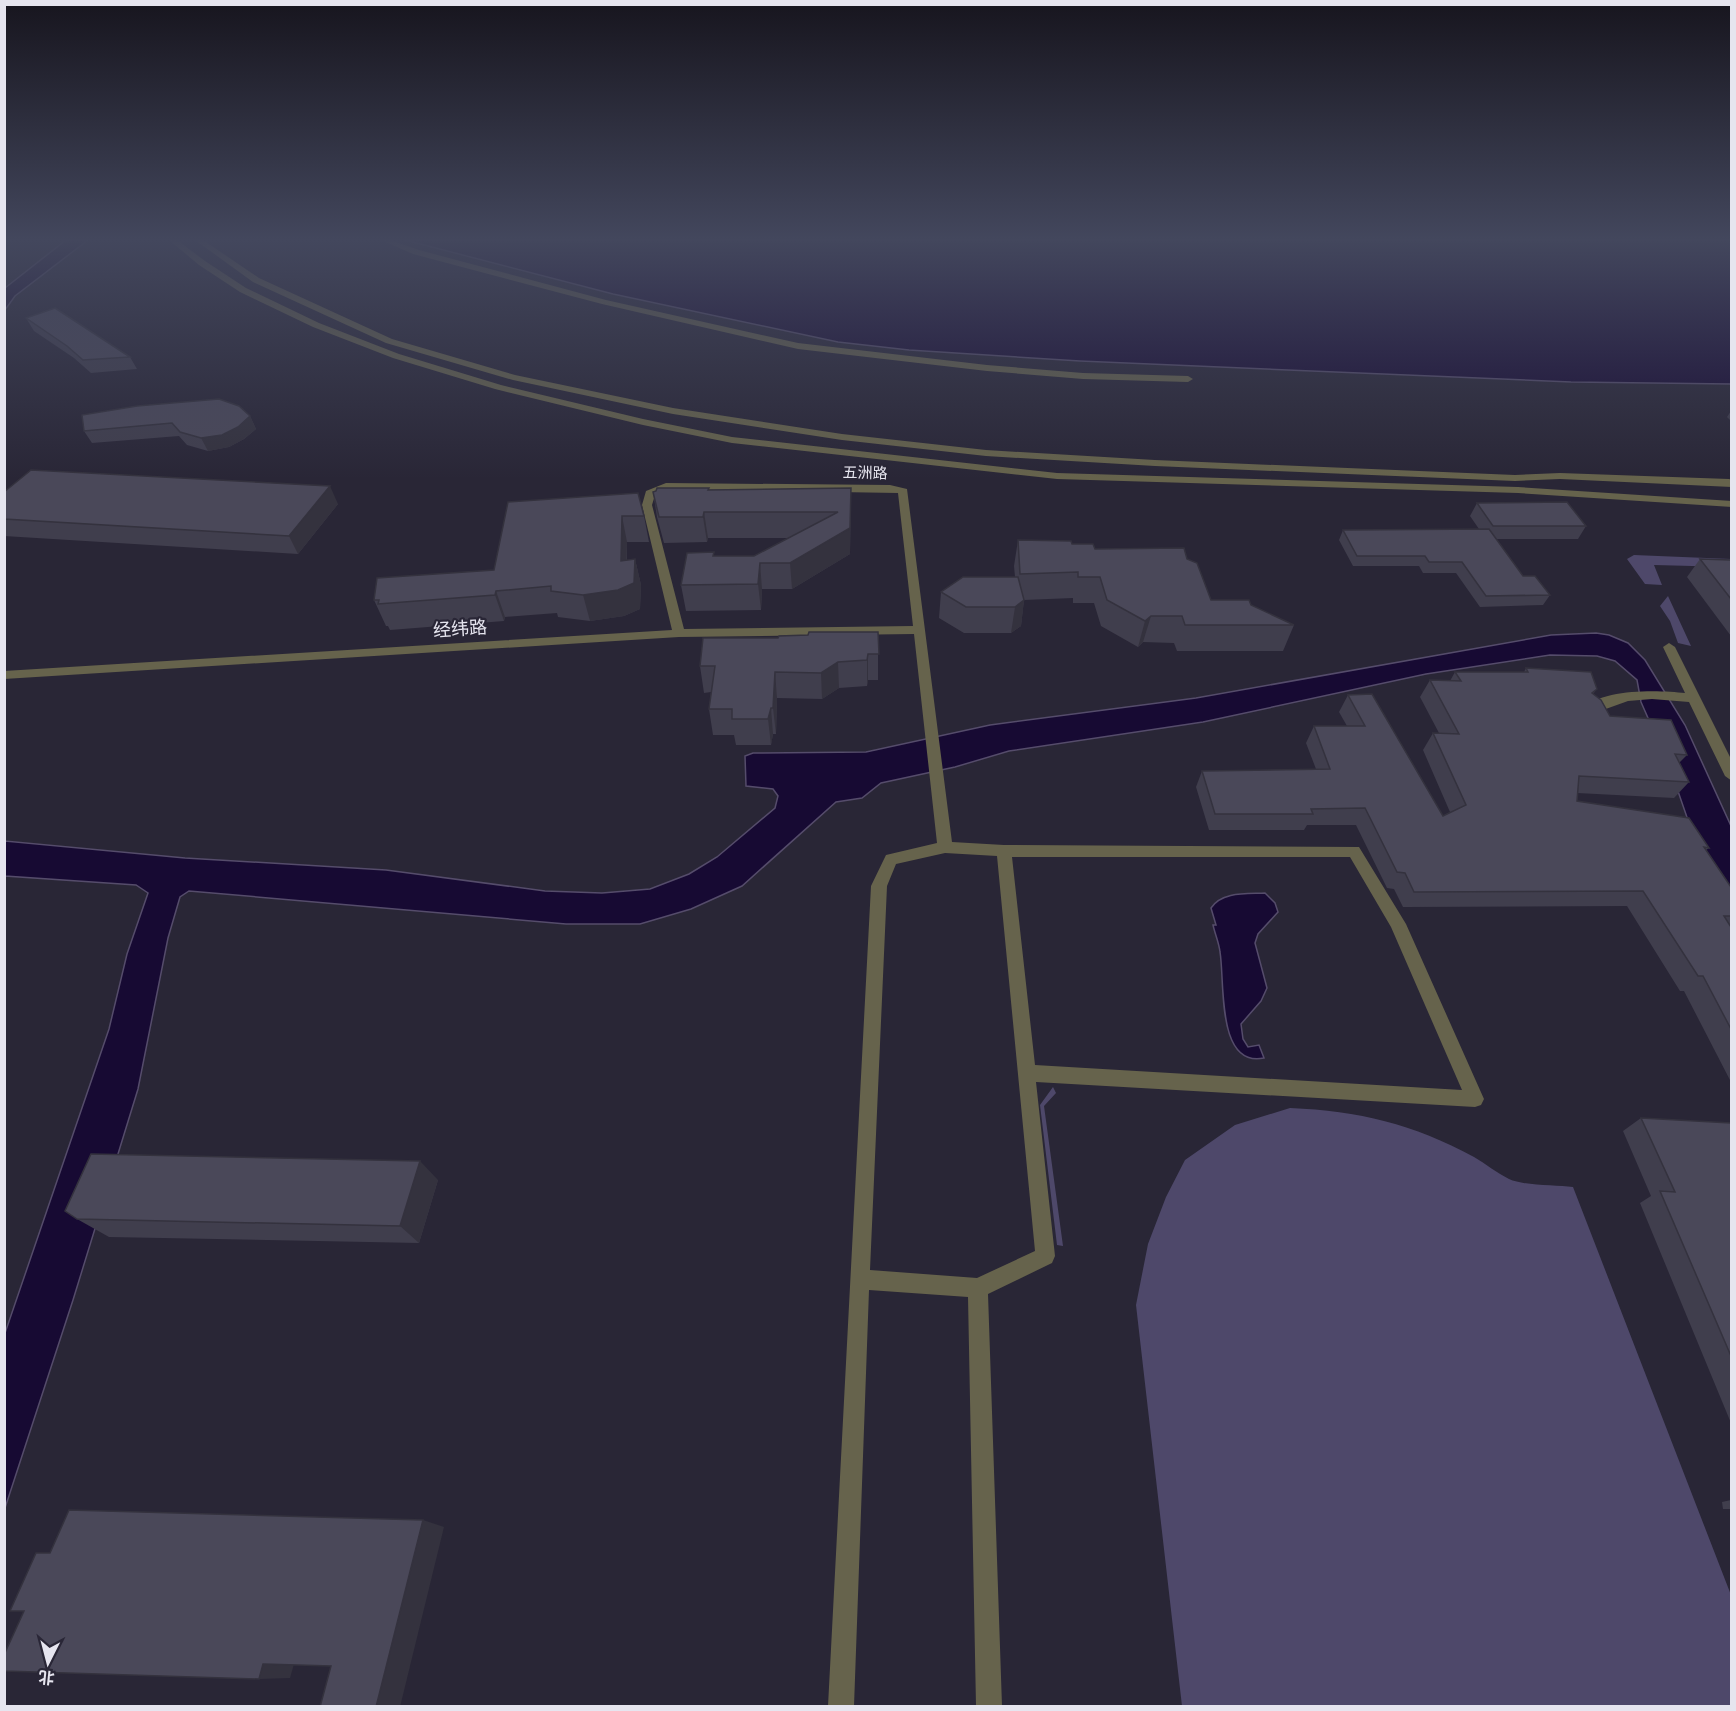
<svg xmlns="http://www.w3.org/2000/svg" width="1736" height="1711" viewBox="0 0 1736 1711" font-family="'Fira Sans','Noto Sans SC',sans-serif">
  <rect width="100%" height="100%" fill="#292636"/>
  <!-- green -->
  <g fill="#4e486a">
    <path d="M 1634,555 L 1731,559 L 1731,567 L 1654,565 L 1662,585 L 1645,584 L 1627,559 Z"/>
    <path d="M 1668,596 L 1691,646 L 1678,643 L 1670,621 L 1660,606 Z"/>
    <path d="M 1053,1087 L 1056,1093 L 1044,1106 L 1063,1246 L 1057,1245 L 1040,1105 Z"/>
    <path d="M 1290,1108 C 1359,1111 1413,1124 1474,1157 C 1486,1164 1497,1173 1509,1179 C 1524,1186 1556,1185 1573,1187 L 1731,1595 L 1731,1706 L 1182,1706 L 1136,1305 L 1148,1244 L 1166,1197 L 1185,1160 L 1235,1125 Z"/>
  </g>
  <!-- water -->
  <g fill="#170a33" stroke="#554c6b" stroke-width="1.5">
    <path d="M 66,240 L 88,240 L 15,296 L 5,310 L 5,288 Z"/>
    <path d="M 405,240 L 1731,240 L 1731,384 L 1571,382 L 1080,361 L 909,350 L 838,342 L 613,294 Z"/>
    <path d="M 1596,633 L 1609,635 L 1628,643 L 1645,660 L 1685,725 L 1731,826 L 1731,927 L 1690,826 L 1670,768 L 1641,702 L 1637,680 L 1615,661 L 1597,656 L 1550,655 L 1426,674 L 1203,722 L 1009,751 L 955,767 L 881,783 L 862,798 L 836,802 L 742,886 L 691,909 L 640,924 L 566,924 L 189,891 L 180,897 L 168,938 L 138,1089 L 73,1300 L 5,1508 L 5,1333 L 109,1029 L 127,954 L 148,893 L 136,885 L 5,876 L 5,841 L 185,858 L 386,870 L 545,891 L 602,893 L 650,889 L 689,874 L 717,857 L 775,808 L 778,796 L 773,789 L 746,786 L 745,756 L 753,753 L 866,752 L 990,725 L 1196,698 L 1551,635 Z"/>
    <path d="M 1265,893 L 1275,903 L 1278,912 L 1258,934 L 1255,943 L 1267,988 L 1261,1001 L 1241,1024 L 1243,1039 L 1248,1047 L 1259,1045 L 1264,1058 C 1216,1068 1225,981 1220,952 C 1219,943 1215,934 1213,925 L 1216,925 L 1211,908 C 1222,891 1248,894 1265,893 Z"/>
  </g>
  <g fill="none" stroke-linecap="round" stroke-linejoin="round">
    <!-- minor -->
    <g fill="#66634c" fill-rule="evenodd">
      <path d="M 169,240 L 177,240 L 205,261 L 246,288 L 319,323 L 399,354 L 501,385 L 643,419 L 732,437 L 1057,473 L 1518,487 L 1732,501 L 1732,507 L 1518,493 L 1057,479 L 732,443 L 643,425 L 495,389 L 393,358 L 313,327 L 240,292 L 199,265 Z"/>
      <path d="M 195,240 L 203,240 L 259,278 L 392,339 L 515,375 L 673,408 L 842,434 L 986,450 L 1155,460 L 1515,475 L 1560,473 L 1729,479 L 1732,480 L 1732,487 L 1560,479 L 1515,481 L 1155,466 L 986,456 L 842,440 L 673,414 L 513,380 L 386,343 L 253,282 Z"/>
      <path d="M 381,240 L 390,240 L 419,250 L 606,300 L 798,343 L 987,365 L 1083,373 L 1188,376 L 1193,379 L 1188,382 L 1083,379 L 987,371 L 798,349 L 602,304 L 413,254 Z"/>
      <path d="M 666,483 L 890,485 L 907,489 L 952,842 L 1004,845 L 1359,847 L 1406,924 L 1484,1099 L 1481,1105 L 1475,1107 L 1036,1082 L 1055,1256 L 1052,1263 L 988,1294 L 1002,1706 L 976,1706 L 968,1297 L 869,1290 L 854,1706 L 828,1706 L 871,886 L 886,855 L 937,843 L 914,634 L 679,637 L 4,679 L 4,671 L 672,630 L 642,505 L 646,491 ZM 668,489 L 898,493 L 913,626 L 684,629 L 652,505 L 655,495 ZM 945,853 L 997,856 L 1035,1251 L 977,1278 L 870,1270 L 887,886 L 896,864 ZM 1012,857 L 1350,857 L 1391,927 L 1462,1090 L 1035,1065 Z"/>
      <path d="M 1669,643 L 1675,647 L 1732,761 L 1732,781 L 1725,776 L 1689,702 L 1652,699 L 1628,701 L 1589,715 L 1582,710 C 1600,688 1659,690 1685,693 L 1663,647 Z"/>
    </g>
  </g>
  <!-- wall -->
  <g fill="#403e4d">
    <path d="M 26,318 L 130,357 L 137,369 L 91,373 L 74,358 L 34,331 Z"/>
    <path d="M 1731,411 L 1731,421 L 1727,417 Z"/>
    <path d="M 250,416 L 256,429 L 244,439 L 229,447 L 208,451 L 187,445 L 179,436 L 92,443 L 84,431 Z"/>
    <path d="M 851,488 L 850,554 L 792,589 L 762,589 L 761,610 L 686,611 L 681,585 L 714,552 L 714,556 L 754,556 L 789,538 L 708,538 L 707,542 L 664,543 L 657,517 L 653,492 Z"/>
    <path d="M 4,492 L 338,504 L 298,554 L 4,536 Z"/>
    <path d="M 508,502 L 644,516 L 649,542 L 627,542 L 627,560 L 635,559 L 641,585 L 640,609 L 624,616 L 590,621 L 558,617 L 557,613 L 505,617 L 504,621 L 390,630 L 388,626 L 386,626 L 374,600 L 494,570 Z"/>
    <path d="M 1477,503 L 1586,526 L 1578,539 L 1496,539 L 1523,576 L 1550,595 L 1543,605 L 1480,607 L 1456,573 L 1423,573 L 1419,566 L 1353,566 L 1339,540 L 1343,530 L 1479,529 L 1470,516 Z"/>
    <path d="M 1018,540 L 1072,544 L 1095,549 L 1187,559 L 1211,600 L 1251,605 L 1294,625 L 1283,651 L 1177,651 L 1174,643 L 1143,642 L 1138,647 L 1101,626 L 1094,603 L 1073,603 L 1073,598 L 1024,600 L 1021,626 L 1011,633 L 964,633 L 939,618 L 941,592 L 1015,577 L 1014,566 Z"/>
    <path d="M 1700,559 L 1731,560 L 1731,636 L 1687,577 Z"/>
    <path d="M 878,632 L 878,680 L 868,680 L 867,686 L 839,688 L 822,699 L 777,698 L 776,734 L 773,734 L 771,745 L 736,745 L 734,735 L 713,735 L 709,709 L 711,692 L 704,693 L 700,666 L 778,638 Z"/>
    <path d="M 1526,668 L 1597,689 L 1593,694 L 1610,716 L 1687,755 L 1679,763 L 1689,782 L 1674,798 L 1577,793 L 1577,801 L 1709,848 L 1706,850 L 1731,887 L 1731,1082 L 1684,991 L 1680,991 L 1627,906 L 1403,907 L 1394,889 L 1387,888 L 1356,825 L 1307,825 L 1304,830 L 1209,830 L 1196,787 L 1202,771 L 1316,769 L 1306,743 L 1314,726 L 1347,726 L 1339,712 L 1348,695 L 1443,816 L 1450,812 L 1423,750 L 1433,733 L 1439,733 L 1420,697 L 1430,680 L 1450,681 L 1455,672 L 1524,672 Z"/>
    <path d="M 1641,1118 L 1731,1123 L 1731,1423 L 1640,1203 L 1651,1196 L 1623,1131 Z"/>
    <path d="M 438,1180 L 419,1243 L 109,1237 L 77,1219 Z"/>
    <path d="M 1731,1500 L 1731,1509 L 1723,1509 L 1722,1502 Z"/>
  </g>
  <!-- shaded-wall -->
  <g fill="#34323e">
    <path d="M 250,416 L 256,429 L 244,439 L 229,447 L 208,451 L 201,438 Z"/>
    <path d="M 330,486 L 338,504 L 298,554 L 289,536 Z"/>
    <path d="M 851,488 L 850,554 L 792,589 L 790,563 L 850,528 Z"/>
    <path d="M 704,512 L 708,538 L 707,542 L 703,517 Z"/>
    <path d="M 622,516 L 627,542 L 626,586 L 635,559 L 641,585 L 640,609 L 624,616 L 590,621 L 583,595 Z"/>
    <path d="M 760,563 L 762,589 L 761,610 L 758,584 Z"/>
    <path d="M 496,591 L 505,617 L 504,621 L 495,595 Z"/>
    <path d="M 1024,600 L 1021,626 L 1011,633 L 1015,607 Z"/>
    <path d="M 1151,616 L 1143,642 L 1138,647 L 1145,621 Z"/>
    <path d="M 868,654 L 868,680 L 867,686 L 867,660 Z"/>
    <path d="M 838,662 L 839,688 L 822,699 L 821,673 Z"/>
    <path d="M 775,672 L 777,698 L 776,734 L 773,708 Z"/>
    <path d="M 771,708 L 773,734 L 771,745 L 768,719 Z"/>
    <path d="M 420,1161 L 438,1180 L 419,1243 L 400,1226 Z"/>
    <path d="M 423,1520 L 444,1527 L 400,1707 L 376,1707 Z"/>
    <path d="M 263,1664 L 294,1664 L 290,1678 L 259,1679 Z"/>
  </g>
  <!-- building -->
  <g fill="#4a4859" stroke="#34323e" stroke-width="1.5">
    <path d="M 55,308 L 130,357 L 83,360 L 67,346 L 26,318 Z"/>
    <path d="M 219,399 L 239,406 L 250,416 L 238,427 L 222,435 L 201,438 L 180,432 L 172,423 L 84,431 L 82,415 L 137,406 Z"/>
    <path d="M 31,470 L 330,486 L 289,536 L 4,519 L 4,492 Z"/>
    <path d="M 657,488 L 709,488 L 708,490 L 851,488 L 850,528 L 790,563 L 760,563 L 758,584 L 681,585 L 687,553 L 714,552 L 713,556 L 754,556 L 838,512 L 704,512 L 703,517 L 659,517 L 653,492 L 656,491 Z"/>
    <path d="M 638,493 L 644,516 L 622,516 L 621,561 L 635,559 L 634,583 L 618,590 L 583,595 L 551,591 L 551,586 L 496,591 L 495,595 L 378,604 L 379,600 L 374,600 L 377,578 L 494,570 L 508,502 Z"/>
    <path d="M 1567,502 L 1586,526 L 1493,526 L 1477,503 Z"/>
    <path d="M 1489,529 L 1523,576 L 1535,576 L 1550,595 L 1486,596 L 1462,562 L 1429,562 L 1425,556 L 1357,556 L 1343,530 Z"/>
    <path d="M 1018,540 L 1071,541 L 1072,544 L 1093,544 L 1095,549 L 1184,548 L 1187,559 L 1197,563 L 1211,600 L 1249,600 L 1251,605 L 1294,625 L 1185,625 L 1182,616 L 1151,616 L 1145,621 L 1107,600 L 1100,577 L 1078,577 L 1078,572 L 1020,574 Z"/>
    <path d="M 1700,559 L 1731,560 L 1731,599 Z"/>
    <path d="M 963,577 L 1018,577 L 1024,600 L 1015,607 L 966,607 L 941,592 Z"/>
    <path d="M 809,632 L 878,632 L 879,654 L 868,654 L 867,660 L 838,662 L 821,673 L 775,672 L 773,708 L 771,708 L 768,719 L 732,719 L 732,709 L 709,709 L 715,666 L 700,666 L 703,638 L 778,638 L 779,636 L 808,635 Z"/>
    <path d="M 1526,668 L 1591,672 L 1597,689 L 1592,693 L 1601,700 L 1610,716 L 1671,720 L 1687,755 L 1675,754 L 1689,782 L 1579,776 L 1577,801 L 1689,818 L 1709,848 L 1704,847 L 1731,887 L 1731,916 L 1724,916 L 1731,927 L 1731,1029 L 1703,976 L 1698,976 L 1643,891 L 1414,892 L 1405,873 L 1397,872 L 1365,808 L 1311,809 L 1313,814 L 1215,814 L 1202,771 L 1330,769 L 1314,726 L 1365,726 L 1348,695 L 1372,694 L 1443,816 L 1466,805 L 1433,733 L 1459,734 L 1430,680 L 1461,681 L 1455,672 L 1528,672 Z"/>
    <path d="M 1641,1118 L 1731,1123 L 1731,1356 L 1660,1191 L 1675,1192 Z"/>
    <path d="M 91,1154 L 420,1161 L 400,1226 L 77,1219 L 65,1211 Z"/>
    <path d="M 69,1510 L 423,1520 L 376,1707 L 320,1707 L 331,1666 L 263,1664 L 259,1679 L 4,1671 L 4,1655 L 24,1611 L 10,1611 L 36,1553 L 50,1553 Z"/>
  </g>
  <!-- sky -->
  <linearGradient id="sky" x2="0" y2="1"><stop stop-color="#17151e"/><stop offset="0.5" stop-color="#43475d"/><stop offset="1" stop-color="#43475d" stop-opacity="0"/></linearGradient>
  <rect width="1736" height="479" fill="url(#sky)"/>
  <g text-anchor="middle" stroke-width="4.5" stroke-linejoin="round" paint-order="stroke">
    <!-- far-street labels -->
    <g font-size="15" fill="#e6e5ef" stroke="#292636">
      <text transform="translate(865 473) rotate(1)" y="5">五洲路</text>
    </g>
    <!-- street labels -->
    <g font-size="18" fill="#e6e5ef" stroke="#292636">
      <text transform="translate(460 629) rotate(-4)" y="6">经纬路</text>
    </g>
  </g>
  <!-- border -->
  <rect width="1736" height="1711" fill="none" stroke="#e6e5ef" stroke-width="12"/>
  <!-- north arrow -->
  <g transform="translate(48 1663) rotate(186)" stroke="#292636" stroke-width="4.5" paint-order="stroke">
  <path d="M0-4.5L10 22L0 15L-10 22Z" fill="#e6e5ef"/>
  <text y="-9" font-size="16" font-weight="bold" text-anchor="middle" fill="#e6e5ef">北</text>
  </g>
</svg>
